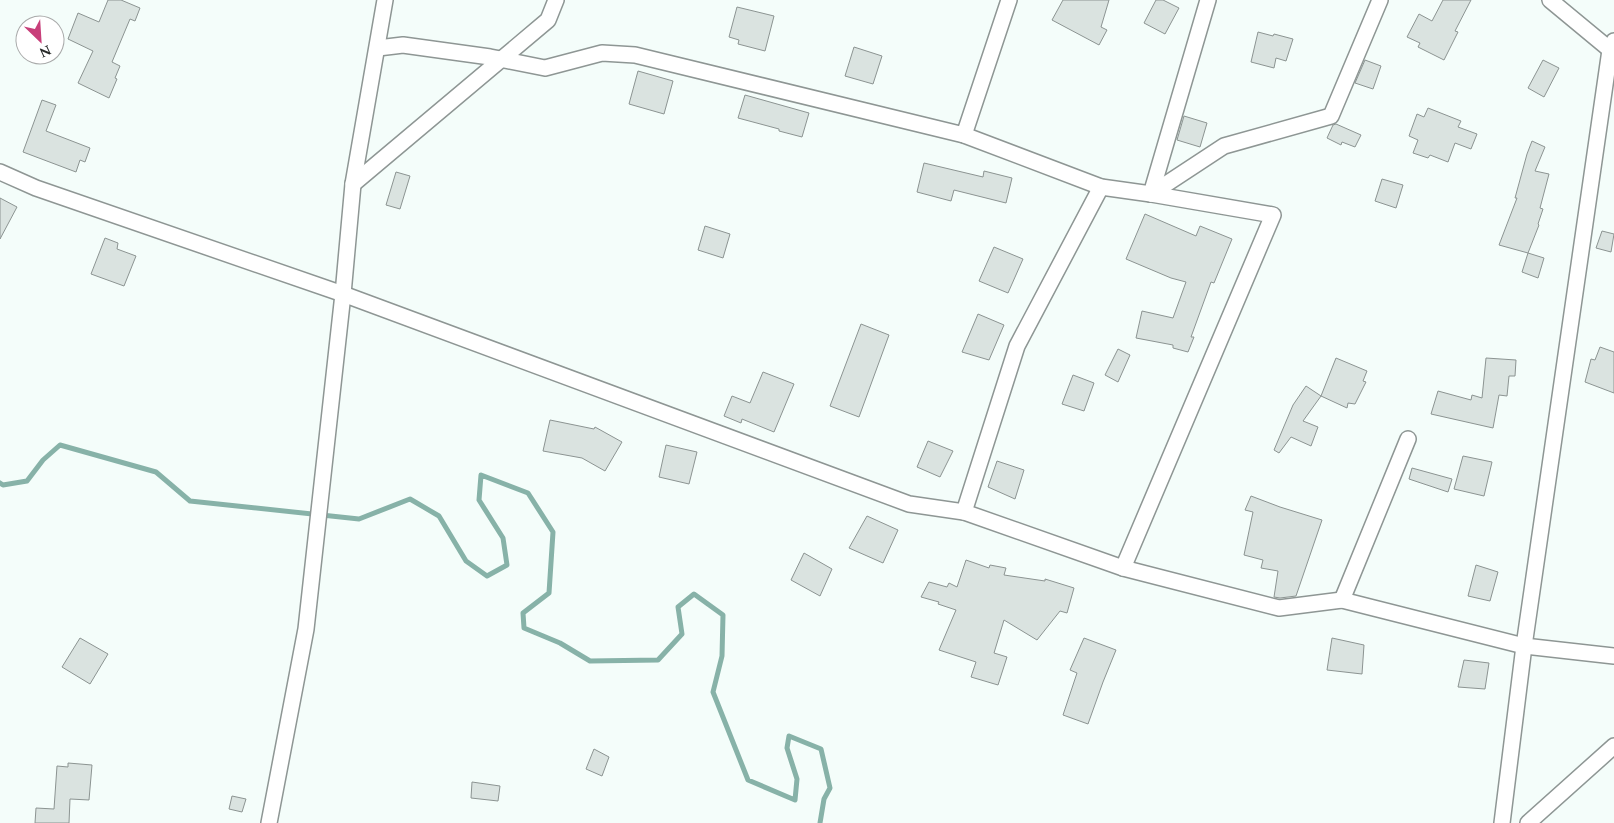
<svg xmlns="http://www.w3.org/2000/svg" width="1614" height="823" viewBox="0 0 1614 823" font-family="Spectral,serif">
  <rect width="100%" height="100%" fill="#f4fdfa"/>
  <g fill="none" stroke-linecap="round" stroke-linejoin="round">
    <!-- stream -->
    <path stroke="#87b2a8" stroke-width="5" d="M 0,483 L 3,485 L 27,481 L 43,460 L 60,445 L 156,472 L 190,501 L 359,519 L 410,499 L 439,516 L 466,561 L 487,576 L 507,565 L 503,538 L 479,500 L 481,475 L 528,493 L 553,532 L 549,593 L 523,613 L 524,628 L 560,643 L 590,661 L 658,660 L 682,634 L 678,607 L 694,594 L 723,615 L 722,656 L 713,692 L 748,780 L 795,800 L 797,779 L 787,748 L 789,736 L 821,749 L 830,788 L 824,799 L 820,823"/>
  </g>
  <!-- building -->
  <g fill="#dae3e0" stroke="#8c9492">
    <path d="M 108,0 L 121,0 L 140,8 L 135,21 L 130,19 L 112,62 L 120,66 L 115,78 L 117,79 L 109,98 L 78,83 L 93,51 L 68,39 L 78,13 L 99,22 Z"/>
    <path d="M 1063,0 L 1109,0 L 1101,27 L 1107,30 L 1099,45 L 1052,20 Z"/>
    <path d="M 1156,0 L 1163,0 L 1179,8 L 1165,34 L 1144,23 Z"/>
    <path d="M 1443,0 L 1471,0 L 1455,31 L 1458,32 L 1444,60 L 1418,47 L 1420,43 L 1407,37 L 1419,14 L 1432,21 Z"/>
    <path d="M 737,7 L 774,16 L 765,51 L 738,44 L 739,40 L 729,37 Z"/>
    <path d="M 1258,32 L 1273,36 L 1274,34 L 1293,39 L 1286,61 L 1276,58 L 1274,68 L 1251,62 Z"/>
    <path d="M 854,47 L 882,56 L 873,84 L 845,76 Z"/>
    <path d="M 1365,60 L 1381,66 L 1373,89 L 1355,83 Z"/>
    <path d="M 1543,60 L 1559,68 L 1544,97 L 1528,88 Z"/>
    <path d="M 638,71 L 673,81 L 664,114 L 629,104 Z"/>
    <path d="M 745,95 L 809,113 L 802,137 L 779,131 L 779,129 L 738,118 Z"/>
    <path d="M 42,100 L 56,105 L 46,131 L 90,148 L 85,162 L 80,160 L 76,172 L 23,152 Z"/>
    <path d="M 1428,108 L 1461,121 L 1458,127 L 1477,134 L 1471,149 L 1455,143 L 1448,162 L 1430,155 L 1428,158 L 1413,153 L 1418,140 L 1409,136 L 1417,114 L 1424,117 Z"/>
    <path d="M 1184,116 L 1207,123 L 1200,147 L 1177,140 Z"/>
    <path d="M 1336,124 L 1361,135 L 1355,147 L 1342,142 L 1341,145 L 1327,138 L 1333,125 Z"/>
    <path d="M 1532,141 L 1545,147 L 1535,171 L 1549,174 L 1540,208 L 1543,209 L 1538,224 L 1539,225 L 1528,253 L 1499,245 L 1517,198 L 1515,198 L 1527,154 Z"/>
    <path d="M 924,163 L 983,177 L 984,171 L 1012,178 L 1006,203 L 954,190 L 951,201 L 917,192 Z"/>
    <path d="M 396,172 L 410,176 L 400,209 L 386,205 Z"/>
    <path d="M 1382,179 L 1403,185 L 1396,208 L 1375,201 Z"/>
    <path d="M 0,198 L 17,207 L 0,239 Z"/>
    <path d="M 1145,214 L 1196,236 L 1200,226 L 1232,239 L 1214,283 L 1211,282 L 1191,337 L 1194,337 L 1188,352 L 1173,348 L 1173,345 L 1136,338 L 1142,311 L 1173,318 L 1186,282 L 1171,278 L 1126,259 Z"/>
    <path d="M 705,226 L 730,234 L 723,258 L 698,250 Z"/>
    <path d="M 1602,231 L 1614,234 L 1611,252 L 1596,248 Z"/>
    <path d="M 105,238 L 118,243 L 117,249 L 136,256 L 124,286 L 91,274 Z"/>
    <path d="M 994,247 L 1023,259 L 1008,293 L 979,281 Z"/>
    <path d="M 1528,253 L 1544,258 L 1538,278 L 1522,272 Z"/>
    <path d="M 978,314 L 1004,325 L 989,360 L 962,352 Z"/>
    <path d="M 861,324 L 889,335 L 859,417 L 830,406 Z"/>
    <path d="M 1600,347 L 1614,352 L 1614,393 L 1585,382 L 1591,359 L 1595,360 Z"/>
    <path d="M 1118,349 L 1130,355 L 1118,382 L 1105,375 Z"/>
    <path d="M 1336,358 L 1367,371 L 1363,381 L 1366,382 L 1355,404 L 1348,403 L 1347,408 L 1321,396 L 1303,421 L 1318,427 L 1311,446 L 1291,437 L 1279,453 L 1274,450 L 1293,405 L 1306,386 L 1321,396 Z"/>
    <path d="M 1486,358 L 1516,360 L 1515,376 L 1509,376 L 1507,396 L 1499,395 L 1493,428 L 1431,414 L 1438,391 L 1471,400 L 1472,395 L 1482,398 Z"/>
    <path d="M 763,372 L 794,384 L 774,432 L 742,419 L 741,423 L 724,416 L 732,396 L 750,403 Z"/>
    <path d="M 1073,375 L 1094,383 L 1084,411 L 1062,404 Z"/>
    <path d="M 550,420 L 594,429 L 595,427 L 622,442 L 605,471 L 582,458 L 543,451 Z"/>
    <path d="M 928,441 L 953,451 L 940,477 L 917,467 Z"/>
    <path d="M 666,445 L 697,452 L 689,484 L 659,477 Z"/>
    <path d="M 1463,456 L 1492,462 L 1484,496 L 1454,489 Z"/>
    <path d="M 997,461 L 1024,470 L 1015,499 L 988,487 Z"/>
    <path d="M 1412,468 L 1452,479 L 1448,492 L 1409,479 Z"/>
    <path d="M 1251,496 L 1280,507 L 1322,520 L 1296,596 L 1280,598 L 1274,597 L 1278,571 L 1261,568 L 1263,560 L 1244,555 L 1253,512 L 1245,510 Z"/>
    <path d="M 867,516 L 898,530 L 883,563 L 849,548 Z"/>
    <path d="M 804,553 L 832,569 L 820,596 L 791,580 Z"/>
    <path d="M 966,560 L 989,568 L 990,565 L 1006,568 L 1004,575 L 1045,581 L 1045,579 L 1074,588 L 1067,613 L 1060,611 L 1037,640 L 1004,620 L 994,653 L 1007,657 L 998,685 L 971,677 L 976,662 L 939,650 L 956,610 L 938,604 L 939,602 L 921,597 L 929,582 L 947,587 L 949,583 L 957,587 Z"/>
    <path d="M 1476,565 L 1498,572 L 1490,601 L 1468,596 Z"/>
    <path d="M 80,638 L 108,654 L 90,684 L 62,667 Z"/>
    <path d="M 1084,638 L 1116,650 L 1103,682 L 1088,724 L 1063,715 L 1077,673 L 1070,670 Z"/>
    <path d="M 1332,638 L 1364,645 L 1362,674 L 1327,670 Z"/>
    <path d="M 1464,660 L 1489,663 L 1485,689 L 1458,687 Z"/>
    <path d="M 594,749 L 609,757 L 602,776 L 586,769 Z"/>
    <path d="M 68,763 L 92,765 L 89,800 L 70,799 L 69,823 L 35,823 L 36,808 L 54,809 L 57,766 L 68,767 Z"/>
    <path d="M 472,782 L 500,786 L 498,801 L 471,798 Z"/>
    <path d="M 232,796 L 246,799 L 242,812 L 229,809 Z"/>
  </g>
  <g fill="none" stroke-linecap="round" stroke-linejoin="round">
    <!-- minor casing -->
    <g stroke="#8e9694" stroke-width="18">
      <g id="minor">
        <path d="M 1550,0 L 1614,53"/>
        <path d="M 378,48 L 403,45 L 490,57 L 545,68 L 602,53 L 635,55 L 964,135 L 1101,187 L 1151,194 L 1273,215 L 1123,568"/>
        <path d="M 964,135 L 1009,0"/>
        <path d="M 0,172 L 36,188 L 343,294 L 909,504 L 964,512 L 1123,568 L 1279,608 L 1342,600 L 1524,646 L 1614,656"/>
        <path d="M 353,184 L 548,20 L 556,0"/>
        <path d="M 1151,194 L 1224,146 L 1331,116 L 1380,0"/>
        <path d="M 1151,194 L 1208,0"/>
        <path d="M 964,512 L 1017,346 L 1101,187"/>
        <path d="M 1342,600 L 1408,439"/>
        <path d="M 269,823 L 306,629 L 343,294 L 353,184 L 385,0"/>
        <path d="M 1502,823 L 1524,646 L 1610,50 L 1614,41"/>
        <path d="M 1528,823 L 1614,746"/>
      </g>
    </g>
    <!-- minor -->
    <use href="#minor" stroke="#fff" stroke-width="15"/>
  </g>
  <!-- north arrow -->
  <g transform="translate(40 40) rotate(155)"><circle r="24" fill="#ffffff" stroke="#a8a9a9"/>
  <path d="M0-4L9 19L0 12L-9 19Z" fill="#c83f7a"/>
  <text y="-8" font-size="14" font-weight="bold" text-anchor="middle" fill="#262928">N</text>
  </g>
</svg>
